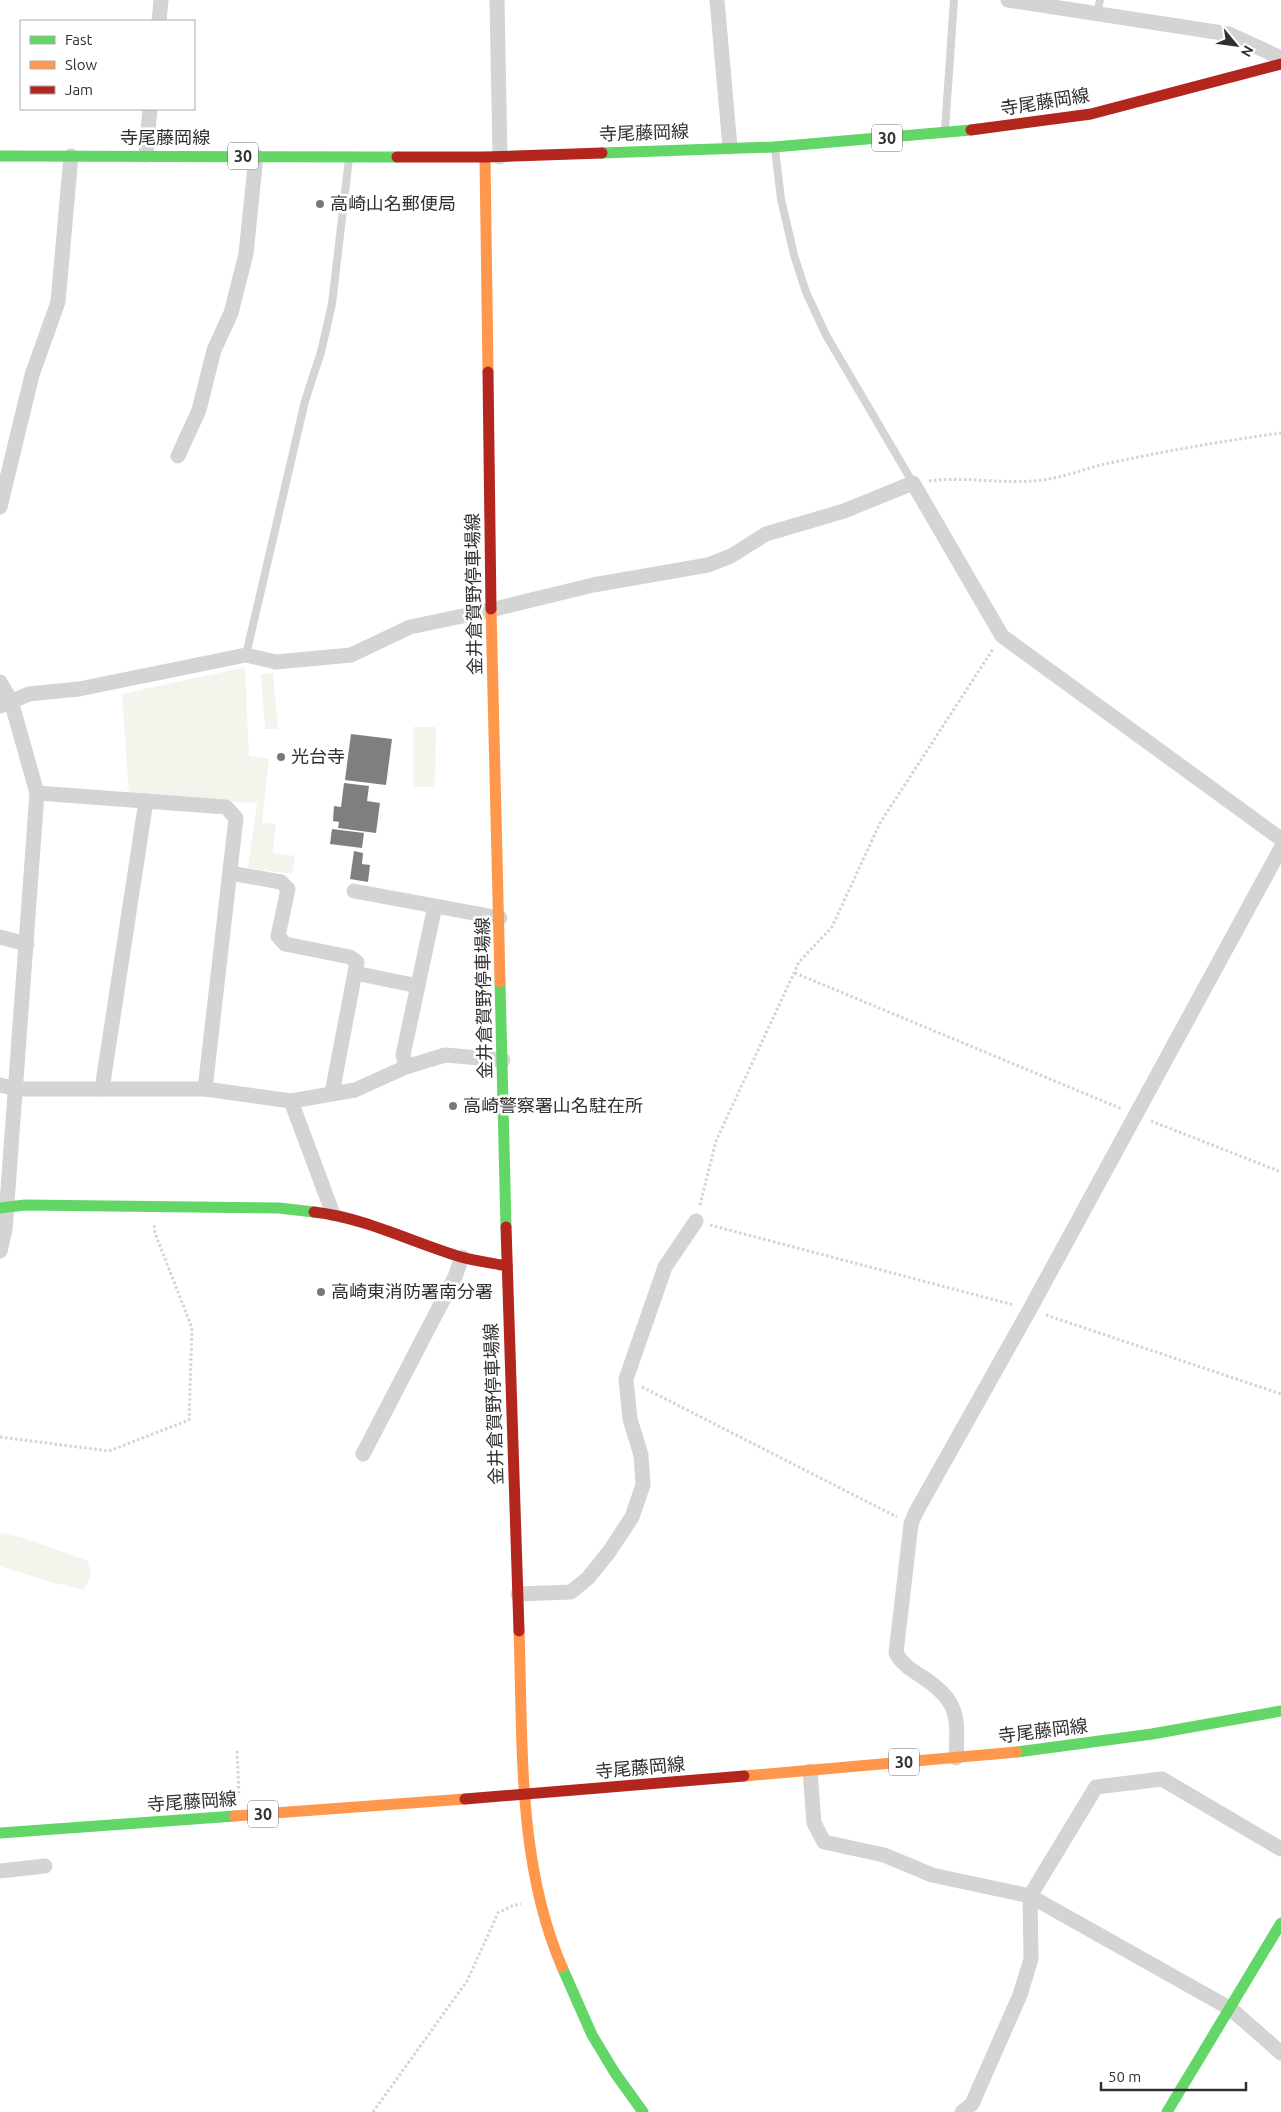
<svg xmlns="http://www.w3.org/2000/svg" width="1281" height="2112" viewBox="0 0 1281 2112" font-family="Ubuntu,'Noto Sans JP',sans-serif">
  <rect width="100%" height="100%" fill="#fff"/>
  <!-- green -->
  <g fill="#f2f5ec">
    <path d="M 245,667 L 249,756 L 269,759 L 262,823 L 276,824 L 273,853 L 295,856 L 292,874 L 248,868 L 257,803 L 129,795 L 122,694 Z"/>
    <path d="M 273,673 L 278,729 L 265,729 L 261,674 Z"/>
    <path d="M 413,727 L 436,727 L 435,787 L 413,787 Z"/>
    <path d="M 0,1533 L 24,1538 L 88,1561 L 91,1575 L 84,1590 L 51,1582 L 0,1566 Z"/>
  </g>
  <!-- building -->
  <g fill="#7f7f7f">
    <path d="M 351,734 L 392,739 L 386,785 L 345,780 Z"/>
    <path d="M 344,783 L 369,786 L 367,801 L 380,803 L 376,833 L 338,828 L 339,822 L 333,821 L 334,806 L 341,807 Z"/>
    <path d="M 332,829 L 364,833 L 362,848 L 330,844 Z"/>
    <path d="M 354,851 L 363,853 L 362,864 L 370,865 L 368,882 L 350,879 Z"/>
  </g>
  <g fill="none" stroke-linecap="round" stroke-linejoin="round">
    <!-- path -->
    <g stroke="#d4d4d4" stroke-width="3" stroke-dasharray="2.5 2.5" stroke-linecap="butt">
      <path d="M 929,481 C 967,476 1005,485 1043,480 C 1065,477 1087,468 1109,463 C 1166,451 1223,441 1281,433"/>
      <path d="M 795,973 L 1122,1109"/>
      <path d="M 1151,1121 L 1281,1172"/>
      <path d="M 700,1205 L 716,1141 L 799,962 L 832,927 L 880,823 L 993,649"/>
      <path d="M 710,1225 L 1014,1305"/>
      <path d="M 1046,1315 L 1281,1394"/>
      <path d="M 642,1387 L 897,1517"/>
      <path d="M 0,1437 L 109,1451 L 189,1420 L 192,1328 L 155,1233 L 154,1225"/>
      <path d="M 237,1751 L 239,1795"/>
      <path d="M 373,2112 L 467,1981 L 498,1913 L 512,1906 L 521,1904"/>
    </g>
    <!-- lane -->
    <g stroke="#d4d4d4" stroke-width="8">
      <path d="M 1097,14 L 1100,0"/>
      <path d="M 945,130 L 954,0"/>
      <path d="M 775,149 L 781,199 L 794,255 L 806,292 L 826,335 L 913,483"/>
      <path d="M 246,655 L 305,401 L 321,352 L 332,304 L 349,158"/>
    </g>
    <!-- street -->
    <g stroke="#d4d4d4" stroke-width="15">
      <path d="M 497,0 L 500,157"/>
      <path d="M 717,0 L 730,147"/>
      <path d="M 1008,0 L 1229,34 L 1281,58"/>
      <path d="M 159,21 L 161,0"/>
      <path d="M 146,155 L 150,109"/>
      <path d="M 178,456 L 199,410 L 214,350 L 231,313 L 246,254 L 256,156"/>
      <path d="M 0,507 L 32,375 L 58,302 L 71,156"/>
      <path d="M 0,682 L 11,701 L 37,793 L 5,1230 L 0,1251"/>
      <path d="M 0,706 L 29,694 L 79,689 L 246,655 L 276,662 L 351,655 L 410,627 L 491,610 L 593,585 L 708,565 L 731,556 L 766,534 L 844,511 L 913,483 L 1002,636 L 1281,839"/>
      <path d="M 37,793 L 226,807 L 236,818 L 205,1089"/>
      <path d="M 230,873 L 281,882 L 288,889 L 278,936 L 285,944 L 350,957 L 357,962 L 332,1093"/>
      <path d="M 354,891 L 500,918"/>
      <path d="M 0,937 L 27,944"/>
      <path d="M 355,973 L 418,986"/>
      <path d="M 406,1067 L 403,1055 L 435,906"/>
      <path d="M 0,1085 L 17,1089 L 205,1089 L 291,1101 L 355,1090 L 406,1067 L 445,1055 L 503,1060"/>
      <path d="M 102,1089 L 146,801"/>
      <path d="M 291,1101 L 333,1214"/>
      <path d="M 363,1454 L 455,1277 L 462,1257"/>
      <path d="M 518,1594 L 571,1592 L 588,1578 L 609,1552 L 632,1517 L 643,1485 L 641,1455 L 630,1419 L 626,1379 L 665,1267 L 696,1221"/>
      <path d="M 956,1758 C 958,1715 959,1701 921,1676 C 910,1669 902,1664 896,1653 L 911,1524 L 916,1512 L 1030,1309 L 1281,848"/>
      <path d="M 810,1771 L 814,1823 L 824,1842 L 884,1855 L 932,1875 L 1030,1896 L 1231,2009 L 1281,2053"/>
      <path d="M 0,1871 L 45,1866"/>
      <path d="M 962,2112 L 972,2104 L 1020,1995 L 1031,1959 L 1030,1896 L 1096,1787 L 1162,1779 L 1281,1849"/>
    </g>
    <!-- fast -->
    <g stroke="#63d668" stroke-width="11">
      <path d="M 602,153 L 774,147 L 971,130"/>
      <path d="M 0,156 L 397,157"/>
      <path d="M 500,982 L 506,1227"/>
      <path d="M 0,1208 L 25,1205 L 279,1208 L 314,1212"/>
      <path d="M 1017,1752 L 1152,1734 L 1281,1711"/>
      <path d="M 0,1833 L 235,1816"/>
      <path d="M 562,1967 L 592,2035 L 615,2073 L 643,2112"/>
      <path d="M 1167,2112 L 1281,1923"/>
    </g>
    <!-- slow -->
    <g stroke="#ff974d" stroke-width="11">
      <path d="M 485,157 L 488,372"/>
      <path d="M 491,609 L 500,982"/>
      <path d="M 519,1631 C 523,1743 517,1863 562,1967"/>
      <path d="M 744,1776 L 1017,1752"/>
      <path d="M 235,1816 L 465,1799"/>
    </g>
    <!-- jam -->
    <g stroke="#b3261e" stroke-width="11">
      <path d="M 971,130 L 1091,114 L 1281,64"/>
      <path d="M 397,157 L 485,157 L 602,153"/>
      <path d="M 488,372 L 491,609"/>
      <path d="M 314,1212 C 366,1218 411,1242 461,1257 C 476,1261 492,1263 507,1266"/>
      <path d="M 506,1227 L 519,1631"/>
      <path d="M 465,1799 L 744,1776"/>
    </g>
  </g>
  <!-- markers -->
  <g fill="#787878" stroke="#fff" stroke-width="2">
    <circle cx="320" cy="204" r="5"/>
    <circle cx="281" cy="757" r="5"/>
    <circle cx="453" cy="1106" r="5"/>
    <circle cx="321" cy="1292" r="5"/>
  </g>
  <g text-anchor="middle" stroke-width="5" stroke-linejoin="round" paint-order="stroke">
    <!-- shield labels -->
    <g fill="#fff" stroke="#6e6e6e" stroke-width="1">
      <rect x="872" y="124.5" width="30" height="27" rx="4"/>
      <rect x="228" y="142.5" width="30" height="27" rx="4"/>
      <rect x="889" y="1748.5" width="30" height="27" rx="4"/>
      <rect x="248" y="1800.5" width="30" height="27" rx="4"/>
    </g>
    <g font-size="16" font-weight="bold" fill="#303030">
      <text x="887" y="144">30</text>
      <text x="243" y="162">30</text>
      <text x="904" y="1768">30</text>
      <text x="263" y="1820">30</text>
    </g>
    <!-- street labels -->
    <g font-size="18" fill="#303030" stroke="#fff">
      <text transform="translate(1045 102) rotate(-9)" y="6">寺尾藤岡線</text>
      <text transform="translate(644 133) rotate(-2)" y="6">寺尾藤岡線</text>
      <text x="165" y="144">寺尾藤岡線</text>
      <text transform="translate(474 594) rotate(-91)" y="6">金井倉賀野停車場線</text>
      <text transform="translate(484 998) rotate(-91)" y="6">金井倉賀野停車場線</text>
      <text transform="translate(494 1404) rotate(-92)" y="6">金井倉賀野停車場線</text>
      <text transform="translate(1043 1731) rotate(-7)" y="6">寺尾藤岡線</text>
      <text transform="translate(640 1768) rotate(-5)" y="6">寺尾藤岡線</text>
      <text transform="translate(192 1802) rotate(-4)" y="6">寺尾藤岡線</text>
    </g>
    <!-- poi labels -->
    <g font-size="18" fill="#303030" stroke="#fff" text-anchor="start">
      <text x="330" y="210">高崎山名郵便局</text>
      <text x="291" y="763">光台寺</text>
      <text x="463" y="1112">高崎警察署山名駐在所</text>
      <text x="331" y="1298">高崎東消防署南分署</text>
    </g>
  </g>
  <!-- legend -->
  <rect x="20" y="20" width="175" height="90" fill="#ffffff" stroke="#acacac"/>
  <rect x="30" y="36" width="25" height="8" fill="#63d668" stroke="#acacac"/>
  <text x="65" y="45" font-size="15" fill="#303030">Fast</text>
  <rect x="30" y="61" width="25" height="8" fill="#ff974d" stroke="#acacac"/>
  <text x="65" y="70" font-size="15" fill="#303030">Slow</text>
  <rect x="30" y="86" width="25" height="8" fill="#b3261e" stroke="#acacac"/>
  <text x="65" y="95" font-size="15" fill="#303030">Jam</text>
  <!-- north arrow -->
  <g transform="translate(1236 45) rotate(119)" stroke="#ffffff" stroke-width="4" paint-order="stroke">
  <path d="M0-4L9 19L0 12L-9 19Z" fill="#303030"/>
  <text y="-8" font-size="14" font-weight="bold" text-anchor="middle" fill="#303030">N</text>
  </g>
  <!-- scale -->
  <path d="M1101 2082v8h145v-8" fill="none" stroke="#303030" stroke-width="2.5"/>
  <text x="1108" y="2082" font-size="15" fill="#303030" stroke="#ffffff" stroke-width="4" paint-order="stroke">50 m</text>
</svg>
